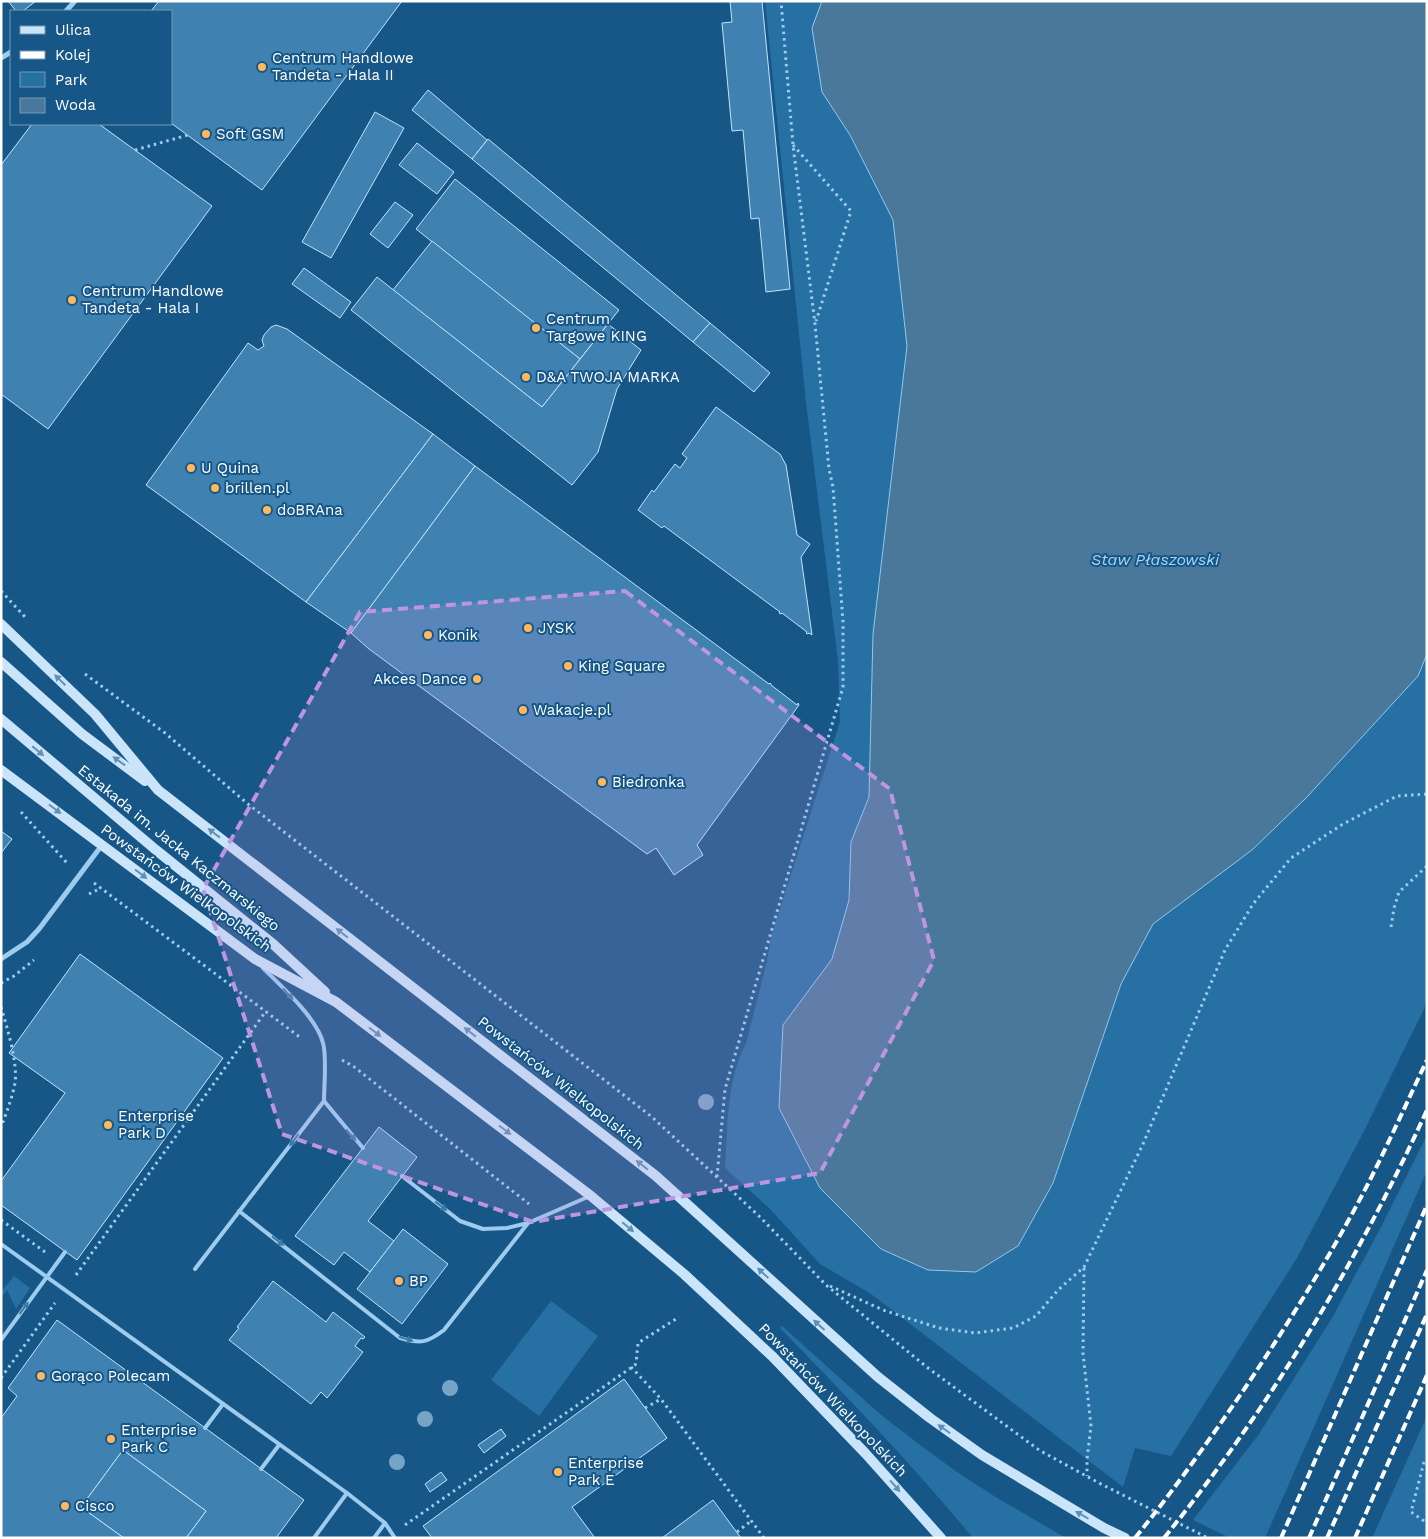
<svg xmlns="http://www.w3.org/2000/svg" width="1428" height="1539" viewBox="0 0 1428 1539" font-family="'Work Sans',sans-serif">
  <rect width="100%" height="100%" fill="#175787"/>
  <!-- green -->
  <g fill="#2670a4">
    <path d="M 765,1 L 892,1 L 832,106 L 850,135 L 914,220 L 1093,922 L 1427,497 L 1427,1000 L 1423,1011 L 1363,1133 L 1297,1258 L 1171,1456 L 1135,1448 L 1123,1487 L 871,1294 L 820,1264 L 771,1210 L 725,1168 C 728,1127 726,1080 746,1044 L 767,961 L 771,937 L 840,722 L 838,661 L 806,402 Z"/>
    <path d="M 1427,1135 L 1427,1171 L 1265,1538 L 1230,1538 L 1193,1520 L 1259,1434 L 1332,1318 L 1379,1231 Z"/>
    <path d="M 14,1276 L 30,1288 L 16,1309 L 7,1290 L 1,1297 L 1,1292 Z"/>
    <path d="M 551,1301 L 598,1336 L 539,1416 L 491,1380 Z"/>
    <path d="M 782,1326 L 880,1414 L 920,1445 L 957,1472 L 994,1496 L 1066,1538 L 973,1538 C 912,1464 846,1396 780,1328 Z"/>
    <path d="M 1427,1416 L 1427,1538 L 1372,1538 Z"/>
  </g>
  <!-- water -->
  <path fill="#49789b" stroke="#8fc9f0" d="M 822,1 L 1427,1 L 1427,654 L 1418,676 L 1306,798 L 1252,850 L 1153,924 L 1121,984 L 1053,1183 L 1018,1246 L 976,1272 L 928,1270 L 881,1249 L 820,1188 L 779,1108 L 783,1025 L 832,959 L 849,900 L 851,842 L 869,797 L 873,634 L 907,346 L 893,220 L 850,135 L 822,92 L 812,28 Z"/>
  <!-- building -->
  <g fill="#3f81b1" stroke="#c3e3fa">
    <path d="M 8,1 L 36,1 L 23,11 L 16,11 Z"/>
    <path d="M 159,1 L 402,1 L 262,190 L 171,123 L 171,11 L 151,11 Z"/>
    <path d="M 730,1 L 762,1 L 790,289 L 766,292 L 759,218 L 751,219 L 743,130 L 732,131 L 722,23 L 732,22 Z"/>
    <path d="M 428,90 L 487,140 L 472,159 L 412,110 Z"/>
    <path d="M 375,112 L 404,128 L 331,258 L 302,242 Z"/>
    <path d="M 32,124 L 99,124 L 212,206 L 48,429 L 1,394 L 1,165 Z"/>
    <path d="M 488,139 L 710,323 L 693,342 L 472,159 Z"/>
    <path d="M 417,143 L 454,172 L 437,194 L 399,165 Z"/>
    <path d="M 455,179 L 619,310 L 580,359 L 416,229 Z"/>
    <path d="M 395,202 L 413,215 L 388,248 L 370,234 Z"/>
    <path d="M 432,241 L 580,359 L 542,407 L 393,290 Z"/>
    <path d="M 304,268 L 351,302 L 340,318 L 292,284 Z"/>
    <path d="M 377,277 L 542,407 L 608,324 L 641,350 L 617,389 L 598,452 L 572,485 L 351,310 Z"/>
    <path d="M 710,323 L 770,373 L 754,392 L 693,342 Z"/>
    <path d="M 276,325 L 287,329 L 433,434 L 306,602 L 146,485 L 248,343 L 258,350 L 264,346 L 262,340 L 264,335 L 271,327 Z"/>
    <path d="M 716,407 L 780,454 L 786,465 L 797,535 L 810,544 L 801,557 L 812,635 L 809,633 L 808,634 L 806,633 L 807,632 L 782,613 L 781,614 L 779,613 L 780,612 L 664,526 L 662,528 L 638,510 L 652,490 L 654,492 L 675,464 L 680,468 L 687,458 L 682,454 Z"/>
    <path d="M 433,434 L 475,466 L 351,633 L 306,602 Z"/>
    <path d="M 475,466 L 769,684 L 770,683 L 771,684 L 771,685 L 797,705 L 798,703 L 799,705 L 697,845 L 703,855 L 674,875 L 656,848 L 647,854 L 369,649 L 351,633 Z"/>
    <path d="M 1,831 L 12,839 L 1,853 Z"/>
    <path d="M 80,954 L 223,1058 L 77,1260 L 1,1205 L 1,1181 L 65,1093 L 9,1053 Z"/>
    <path d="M 379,1127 L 417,1157 L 368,1221 L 394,1241 L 370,1272 L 344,1252 L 334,1265 L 295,1236 Z"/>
    <path d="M 403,1229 L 448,1264 L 402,1324 L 357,1289 Z"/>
    <path d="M 273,1281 L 326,1322 L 333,1312 L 365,1337 L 363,1339 L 361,1338 L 355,1346 L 363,1352 L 327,1398 L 321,1392 L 311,1404 L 229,1340 L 239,1328 L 237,1327 Z"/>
    <path d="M 57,1320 L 304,1500 L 276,1538 L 186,1538 L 206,1511 L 123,1450 L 81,1507 L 124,1538 L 1,1538 L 1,1418 L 17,1396 L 8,1388 Z"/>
    <path d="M 624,1379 L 667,1438 L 572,1507 L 595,1538 L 432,1538 L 423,1526 Z"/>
    <path d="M 501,1429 L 506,1436 L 484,1453 L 478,1445 Z"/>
    <path d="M 123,1450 L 206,1511 L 186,1538 L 124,1538 L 81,1507 Z"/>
    <path d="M 441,1472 L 447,1480 L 430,1492 L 425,1484 Z"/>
    <path d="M 713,1500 L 741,1538 L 662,1538 Z"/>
  </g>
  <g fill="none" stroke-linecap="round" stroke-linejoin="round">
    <!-- path -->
    <g stroke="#9dccee" stroke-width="3" stroke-dasharray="2.5 4" stroke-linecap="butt">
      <path d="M 793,145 L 851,211 L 816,321"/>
      <path d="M 135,150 L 188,135"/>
      <path d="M 1,591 L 26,618"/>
      <path d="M 85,674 L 165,733 L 248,804 L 652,1117 L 760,1217 L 826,1285 L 928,1368 L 1039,1450 L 1099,1483 L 1208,1538"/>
      <path d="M 21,812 L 67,863"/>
      <path d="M 94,883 L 301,1038"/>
      <path d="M 89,894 L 101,888"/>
      <path d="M 1391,927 L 1394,908 L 1399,892 L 1427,866"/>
      <path d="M 1,983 L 14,976 L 34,960"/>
      <path d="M 1,1007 C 7,1027 18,1063 15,1083 C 12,1099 6,1113 1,1128"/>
      <path d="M 342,1060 L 353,1066 L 529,1204"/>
      <path d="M 717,1177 L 725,1089 L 843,687 L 843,622 L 833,487 L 829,469 L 815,324 L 793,145 L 781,1"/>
      <path d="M 1,1220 L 45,1252"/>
      <path d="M 1084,1268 L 1083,1353 L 1091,1426 L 1087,1459 L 1087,1476"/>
      <path d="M 76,1275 L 266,1011"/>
      <path d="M 830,1286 L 883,1310 L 939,1328 L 975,1333 L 1013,1328 L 1036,1316 L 1058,1290 L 1084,1267 L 1143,1144 L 1225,950 L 1253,904 L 1291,858 L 1343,824 L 1397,796 L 1427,794"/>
      <path d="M 631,1367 L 661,1399 L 764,1538"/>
      <path d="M 1,1378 L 55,1303"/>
      <path d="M 645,1408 L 661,1399"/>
      <path d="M 1424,1462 L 1411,1512 L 1427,1523"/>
      <path d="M 405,1525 L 635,1365 L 636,1363 L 638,1343 L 679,1317"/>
      <path d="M 737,1532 L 751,1521"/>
    </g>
    <!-- service -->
    <g stroke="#9dccee" stroke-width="4">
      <path d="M 263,968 C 281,986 317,1018 323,1043 C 327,1056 324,1086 324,1101 L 363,1148"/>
      <path d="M 402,1176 L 460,1221 L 483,1229 L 507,1228 L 528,1223 L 590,1196"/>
      <path d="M 239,1211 L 400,1338 C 421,1344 427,1343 444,1330 L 528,1223"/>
      <path d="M 1,1244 L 347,1493 L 385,1523 L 395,1538"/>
      <path d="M 195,1269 L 324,1101"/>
      <path d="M 1,1340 L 65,1252"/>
      <path d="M 205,1428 L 223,1404"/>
      <path d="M 261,1469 L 279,1445"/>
      <path d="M 314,1538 L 347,1493"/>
      <path d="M 374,1538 L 385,1523"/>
    </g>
    <!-- minor -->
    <g stroke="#9dccee" stroke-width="5">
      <path d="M 66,11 L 75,1"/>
      <path d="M 1,58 L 11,52"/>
      <path d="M 1,959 L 27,942 L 39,929 L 102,845"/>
    </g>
    <!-- secondary -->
    <g stroke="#cae5fa" stroke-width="10">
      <path d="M 1,624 L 95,714 L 158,790 L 656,1176 L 878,1377 L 930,1418 L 982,1455 L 1104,1528 L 1125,1538"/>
      <path d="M 1,662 L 82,734 L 145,781"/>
      <path d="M 1,719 L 156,850 L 273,944 L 325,992"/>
      <path d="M 1,770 L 255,959 L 336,1002 L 591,1196 L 684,1274 L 773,1357 L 866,1454 L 941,1538"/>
    </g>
    <!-- rail -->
    <g stroke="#fff" stroke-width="4" stroke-dasharray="9 4" stroke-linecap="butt">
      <path d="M 1135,1538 C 1174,1490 1210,1439 1245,1388 C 1290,1321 1333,1252 1370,1180 C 1390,1140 1408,1100 1427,1060"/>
      <path d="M 1164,1538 C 1270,1407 1357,1263 1427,1110"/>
      <path d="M 1281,1538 L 1427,1205"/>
      <path d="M 1309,1538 L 1427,1270"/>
      <path d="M 1327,1538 L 1427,1314"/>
      <path d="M 1355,1538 L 1427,1375"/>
    </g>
  </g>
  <!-- trees -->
  <g fill="#76a4c6">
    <circle cx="706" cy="1102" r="8"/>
    <circle cx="450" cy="1388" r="8"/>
    <circle cx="425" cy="1419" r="8"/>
    <circle cx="397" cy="1462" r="8"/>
  </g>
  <!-- one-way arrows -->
  <defs><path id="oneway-solid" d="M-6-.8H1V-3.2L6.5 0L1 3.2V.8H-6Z" transform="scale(1.25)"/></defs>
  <g fill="#5f90b5">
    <use href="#oneway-solid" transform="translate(60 680) rotate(-136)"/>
    <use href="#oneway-solid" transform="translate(38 751) rotate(40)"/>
    <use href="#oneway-solid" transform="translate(119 761) rotate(-144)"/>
    <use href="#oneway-solid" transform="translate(55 809) rotate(37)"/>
    <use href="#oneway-solid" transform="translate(214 833) rotate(-142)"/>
    <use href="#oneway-solid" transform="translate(141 874) rotate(37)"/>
    <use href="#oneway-solid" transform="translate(342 933) rotate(-142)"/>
    <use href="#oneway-solid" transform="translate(375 1032) rotate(37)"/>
    <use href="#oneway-solid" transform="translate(470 1032) rotate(-142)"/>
    <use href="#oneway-solid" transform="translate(505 1130) rotate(37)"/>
    <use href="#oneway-solid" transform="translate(642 1165) rotate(-142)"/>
    <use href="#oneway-solid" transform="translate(628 1227) rotate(40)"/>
    <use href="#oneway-solid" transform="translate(763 1273) rotate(-137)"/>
    <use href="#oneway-solid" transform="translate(819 1325) rotate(-138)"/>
    <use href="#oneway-solid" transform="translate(944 1429) rotate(-145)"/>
    <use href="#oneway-solid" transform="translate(895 1486) rotate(49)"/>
    <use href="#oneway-solid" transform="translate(1082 1515) rotate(-150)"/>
  </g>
  <g fill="#3f7aa6">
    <use href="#oneway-solid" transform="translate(288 994) rotate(47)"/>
    <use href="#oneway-solid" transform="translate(351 1135) rotate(48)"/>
    <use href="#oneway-solid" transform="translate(294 1140) rotate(127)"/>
    <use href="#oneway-solid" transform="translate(441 1206) rotate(38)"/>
    <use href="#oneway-solid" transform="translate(278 1241) rotate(38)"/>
    <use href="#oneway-solid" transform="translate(24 1308) rotate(-54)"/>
    <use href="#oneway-solid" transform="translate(406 1339) rotate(17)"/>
  </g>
  <!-- marked area -->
  <path fill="#bd96df" fill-opacity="0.2" stroke="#bd96df" stroke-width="4" stroke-dasharray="10 6" stroke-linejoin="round" d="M 625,591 L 890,789 L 934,960 L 820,1173 L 533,1222 L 282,1134 L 203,889 L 360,612 Z"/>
  <!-- markers -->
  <g fill="#ffb95a" stroke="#175787" stroke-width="2">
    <circle cx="262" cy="67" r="5"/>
    <circle cx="206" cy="134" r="5"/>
    <circle cx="72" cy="300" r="5"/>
    <circle cx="536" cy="328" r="5"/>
    <circle cx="526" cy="377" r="5"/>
    <circle cx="191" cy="468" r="5"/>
    <circle cx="215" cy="488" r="5"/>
    <circle cx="267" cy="510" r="5"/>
    <circle cx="528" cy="628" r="5"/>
    <circle cx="428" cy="635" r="5"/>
    <circle cx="568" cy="666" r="5"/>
    <circle cx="477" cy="679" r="5"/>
    <circle cx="523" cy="710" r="5"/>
    <circle cx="602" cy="782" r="5"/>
    <circle cx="108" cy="1125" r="5"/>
    <circle cx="399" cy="1281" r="5"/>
    <circle cx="41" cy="1376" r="5"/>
    <circle cx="111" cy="1439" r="5"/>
    <circle cx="558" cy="1472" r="5"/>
    <circle cx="65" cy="1506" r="5"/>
  </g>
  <g text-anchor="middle" stroke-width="4" stroke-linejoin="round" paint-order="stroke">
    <!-- poi labels -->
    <g font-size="15" fill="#fff" stroke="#175787" text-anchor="start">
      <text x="272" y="63">Centrum Handlowe<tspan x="272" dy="17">Tandeta - Hala II</tspan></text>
      <text x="216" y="139">Soft GSM</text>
      <text x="82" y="296">Centrum Handlowe<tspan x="82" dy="17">Tandeta - Hala I</tspan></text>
      <text x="546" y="324">Centrum<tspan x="546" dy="17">Targowe KING</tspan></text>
      <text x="536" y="382">D&amp;A TWOJA MARKA</text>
      <text x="201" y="473">U Quina</text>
      <text x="225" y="493">brillen.pl</text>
      <text x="277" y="515">doBRAna</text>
      <text x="538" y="633">JYSK</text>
      <text x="438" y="640">Konik</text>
      <text x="578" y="671">King Square</text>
      <text x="467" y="684" text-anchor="end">Akces Dance</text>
      <text x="533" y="715">Wakacje.pl</text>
      <text x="612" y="787">Biedronka</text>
      <text x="118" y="1121">Enterprise<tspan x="118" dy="17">Park D</tspan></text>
      <text x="409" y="1286">BP</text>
      <text x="51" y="1381">Gorąco Polecam</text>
      <text x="121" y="1435">Enterprise<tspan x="121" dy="17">Park C</tspan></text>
      <text x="568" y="1468">Enterprise<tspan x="568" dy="17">Park E</tspan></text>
      <text x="75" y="1511">Cisco</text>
    </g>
    <!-- street labels -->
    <g font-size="15" fill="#fff" stroke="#175787">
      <text transform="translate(179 848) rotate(39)" y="5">Estakada im. Jacka Kaczmarskiego</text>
      <text transform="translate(186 888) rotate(36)" y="5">Powstańców Wielkopolskich</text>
      <text transform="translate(561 1083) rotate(38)" y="5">Powstańców Wielkopolskich</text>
      <text transform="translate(833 1400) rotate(46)" y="5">Powstańców Wielkopolskich</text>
    </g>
    <!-- water labels -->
    <g font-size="16" font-style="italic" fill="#a9d6f5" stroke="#175787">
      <text x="1155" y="565">Staw Płaszowski</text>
    </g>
  </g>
  <!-- border -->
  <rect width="1428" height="1539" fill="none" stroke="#ffffff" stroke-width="5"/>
  <!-- legend -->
  <rect x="10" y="10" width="162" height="115" fill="#175787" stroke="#749ab7"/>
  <rect x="20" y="26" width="25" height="8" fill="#cae5fa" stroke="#749ab7"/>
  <text x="55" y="35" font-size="15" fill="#ffffff">Ulica</text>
  <rect x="20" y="51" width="25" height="8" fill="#ffffff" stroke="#749ab7"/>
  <text x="55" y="60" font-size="15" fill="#ffffff">Kolej</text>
  <rect x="20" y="72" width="25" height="15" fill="#2670a4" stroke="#749ab7"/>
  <text x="55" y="85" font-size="15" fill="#ffffff">Park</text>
  <rect x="20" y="98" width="25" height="15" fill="#49789b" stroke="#749ab7"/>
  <text x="55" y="110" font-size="15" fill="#ffffff">Woda</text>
</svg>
